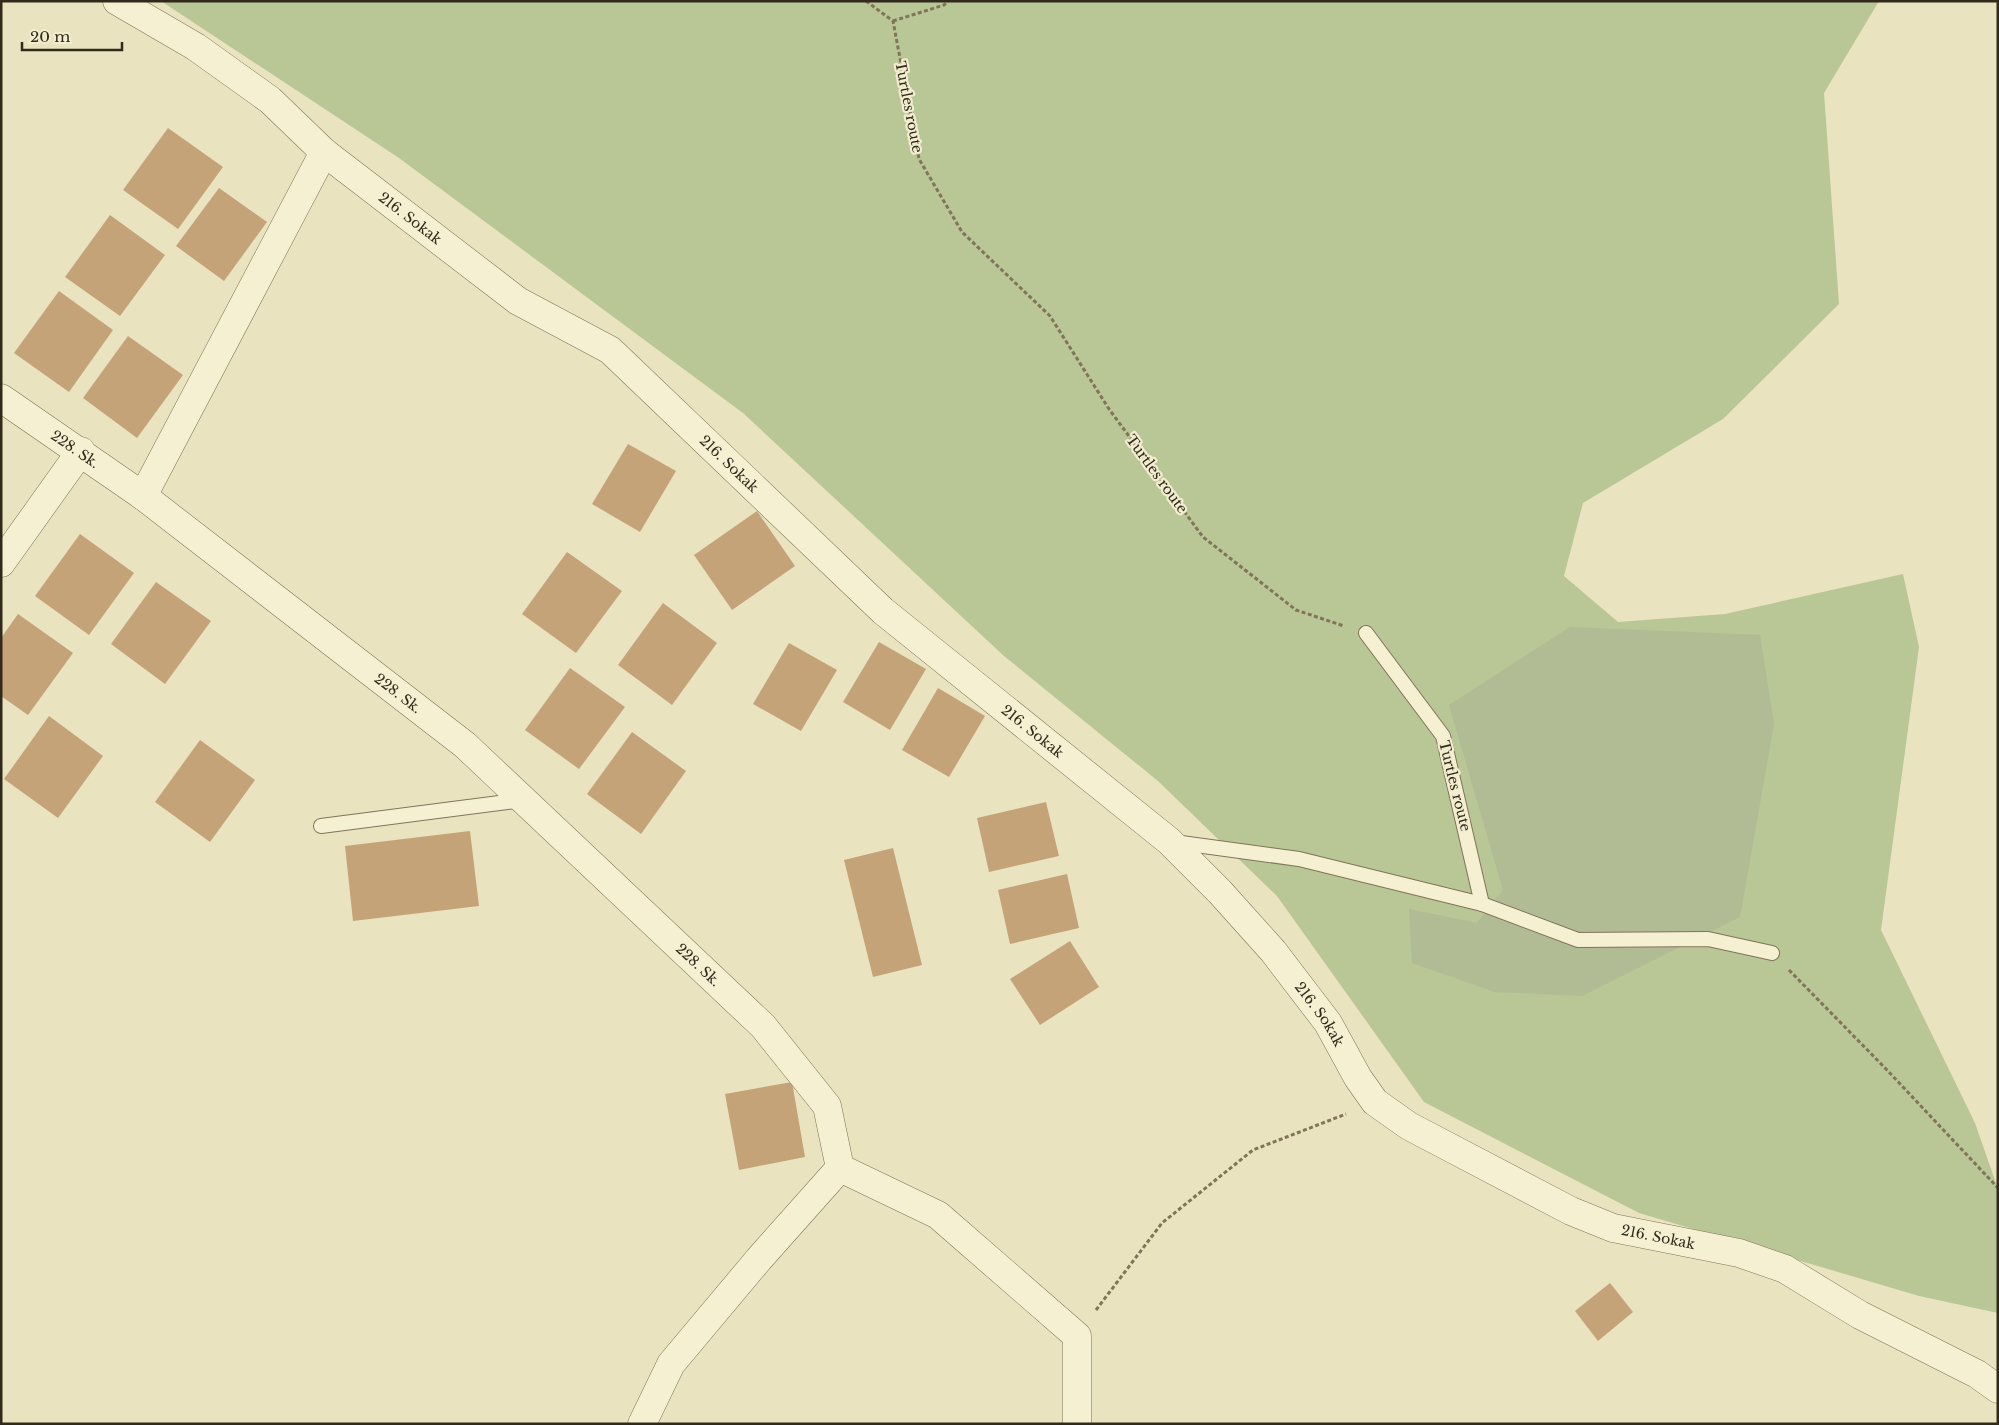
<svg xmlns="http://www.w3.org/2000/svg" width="1999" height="1425" viewBox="0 0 1999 1425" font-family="'Libre Baskerville',serif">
  <rect width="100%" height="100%" fill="#e9e3bf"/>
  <!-- green -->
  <path fill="#b9c695" d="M 161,1 L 1879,1 L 1824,93 L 1839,304 L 1723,419 L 1583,503 L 1564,576 L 1618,622 L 1725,614 L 1903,574 L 1919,647 L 1881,930 L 1975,1123 L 1998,1189 L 1998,1313 L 1919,1296 L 1639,1213 L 1424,1102 L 1277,896 L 1158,781 L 1004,656 L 743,413 L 399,158 Z"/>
  <!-- cemetery -->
  <path fill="#b1bb94" d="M 1570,627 L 1760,635 L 1774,724 L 1740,917 L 1582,996 L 1495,992 L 1412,963 L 1409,909 L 1477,923 L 1503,890 L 1449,705 Z"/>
  <!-- building -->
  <g fill="#c5a378">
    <path d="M 168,128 L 223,167 L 178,229 L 123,190 Z"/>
    <path d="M 219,188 L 267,222 L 224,281 L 176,246 Z"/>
    <path d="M 110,215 L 165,255 L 120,316 L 65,277 Z"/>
    <path d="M 59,291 L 113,330 L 69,392 L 14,353 Z"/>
    <path d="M 128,336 L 183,375 L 137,438 L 83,398 Z"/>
    <path d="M 628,444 L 676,471 L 640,532 L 592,504 Z"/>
    <path d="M 757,511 L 795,566 L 732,610 L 694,555 Z"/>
    <path d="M 80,534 L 134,573 L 89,635 L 35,596 Z"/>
    <path d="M 567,552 L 622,591 L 576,653 L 522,614 Z"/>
    <path d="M 156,582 L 211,621 L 165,684 L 111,644 Z"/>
    <path d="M 663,603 L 717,643 L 672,705 L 618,665 Z"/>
    <path d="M 18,614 L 73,653 L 28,715 L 1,696 L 1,638 Z"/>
    <path d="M 879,642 L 926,669 L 890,730 L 843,702 Z"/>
    <path d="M 789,643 L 837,670 L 801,731 L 753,704 Z"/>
    <path d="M 570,668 L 625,707 L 579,769 L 525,730 Z"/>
    <path d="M 938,688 L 985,716 L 949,777 L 902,750 Z"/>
    <path d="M 49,716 L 103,756 L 58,818 L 4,779 Z"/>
    <path d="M 632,732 L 686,771 L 641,834 L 587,794 Z"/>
    <path d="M 200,740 L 255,780 L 210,842 L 155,802 Z"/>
    <path d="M 1046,802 L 1059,856 L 989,872 L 977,818 Z"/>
    <path d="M 470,831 L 479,906 L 353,921 L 345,846 Z"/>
    <path d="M 893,848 L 922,965 L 873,977 L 844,860 Z"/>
    <path d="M 1067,874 L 1079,928 L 1010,944 L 998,890 Z"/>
    <path d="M 1070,941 L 1099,987 L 1040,1025 L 1010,979 Z"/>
    <path d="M 792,1082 L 805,1157 L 739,1170 L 725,1094 Z"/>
    <path d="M 1610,1283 L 1633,1312 L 1598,1341 L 1575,1311 Z"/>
  </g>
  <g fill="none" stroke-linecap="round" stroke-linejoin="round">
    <!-- lane casing -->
    <g stroke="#817459" stroke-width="16">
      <g id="lane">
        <path d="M 1366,633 L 1443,736 L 1482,904"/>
        <path d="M 321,826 L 523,800"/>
        <path d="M 1174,842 L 1299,859 L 1482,904 L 1578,940 L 1708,939 L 1772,953"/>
      </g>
    </g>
    <!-- street casing -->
    <g stroke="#817459" stroke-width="29">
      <g id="street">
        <path id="s1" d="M 117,1 L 196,47 L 270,100 L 324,152 L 518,301 L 610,350 L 883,611 L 1169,841 L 1220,892 L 1273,951 L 1328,1023 L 1358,1078 L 1375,1102 L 1409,1126 L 1571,1211 L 1613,1228 L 1739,1253 L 1785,1269 L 1860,1315 L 1977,1374 L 1998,1389"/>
        <path id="s2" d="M 1,398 L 143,496 L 465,745 L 763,1026 L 827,1106 L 840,1168 L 938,1215 L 1077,1336 L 1077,1424"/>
        <path d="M 143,496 L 324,152"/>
        <path d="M 1,563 L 81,451"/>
        <path d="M 642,1424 L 671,1364 L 759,1259 L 840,1168"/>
      </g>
    </g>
    <!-- path -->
    <g stroke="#817459" stroke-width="3" stroke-dasharray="4 2.5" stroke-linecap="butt">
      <path d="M 866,1 L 893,21 L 919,159 L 962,232 L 1050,316 L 1109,409 L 1203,537 L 1296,610 L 1344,626"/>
      <path d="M 893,21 L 944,5 L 948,1"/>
      <path d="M 1789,970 L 1887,1070 L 1998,1188"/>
      <path d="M 1096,1310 L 1162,1223 L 1253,1150 L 1346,1114"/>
    </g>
    <!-- lane -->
    <use href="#lane" stroke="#f5f0d2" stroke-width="14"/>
    <!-- street -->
    <use href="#street" stroke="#f5f0d2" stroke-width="28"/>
  </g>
  <g text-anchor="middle" stroke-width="4.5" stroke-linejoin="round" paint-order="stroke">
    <!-- street labels -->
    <g font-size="14" fill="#312a1c" stroke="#f2edce">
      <text transform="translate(909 107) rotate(79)" y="5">Turtles route</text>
      <text dy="5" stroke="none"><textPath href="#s1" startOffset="366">216. Sokak</textPath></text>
      <text dy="5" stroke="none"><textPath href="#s2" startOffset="90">228. Sk.</textPath></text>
      <text dy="5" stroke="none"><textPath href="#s1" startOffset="771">216. Sokak</textPath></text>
      <text transform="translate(1157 474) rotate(54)" y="5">Turtles route</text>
      <text dy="5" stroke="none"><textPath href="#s2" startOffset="495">228. Sk.</textPath></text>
      <text dy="5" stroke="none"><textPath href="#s1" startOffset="1176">216. Sokak</textPath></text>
      <text transform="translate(1455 786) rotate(76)" y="5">Turtles route</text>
      <text dy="5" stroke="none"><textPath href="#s2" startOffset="900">228. Sk.</textPath></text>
      <text dy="5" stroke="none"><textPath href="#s1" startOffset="1581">216. Sokak</textPath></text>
      <text dy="5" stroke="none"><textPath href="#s1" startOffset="2001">216. Sokak</textPath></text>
    </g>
  </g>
  <!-- border -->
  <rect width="1999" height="1425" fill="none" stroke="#312a1c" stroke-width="5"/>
  <!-- scale -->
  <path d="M22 42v8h100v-8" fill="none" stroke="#312a1c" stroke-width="2.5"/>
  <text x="30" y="42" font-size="15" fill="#312a1c" stroke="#f2edce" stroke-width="4" paint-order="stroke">20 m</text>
</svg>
